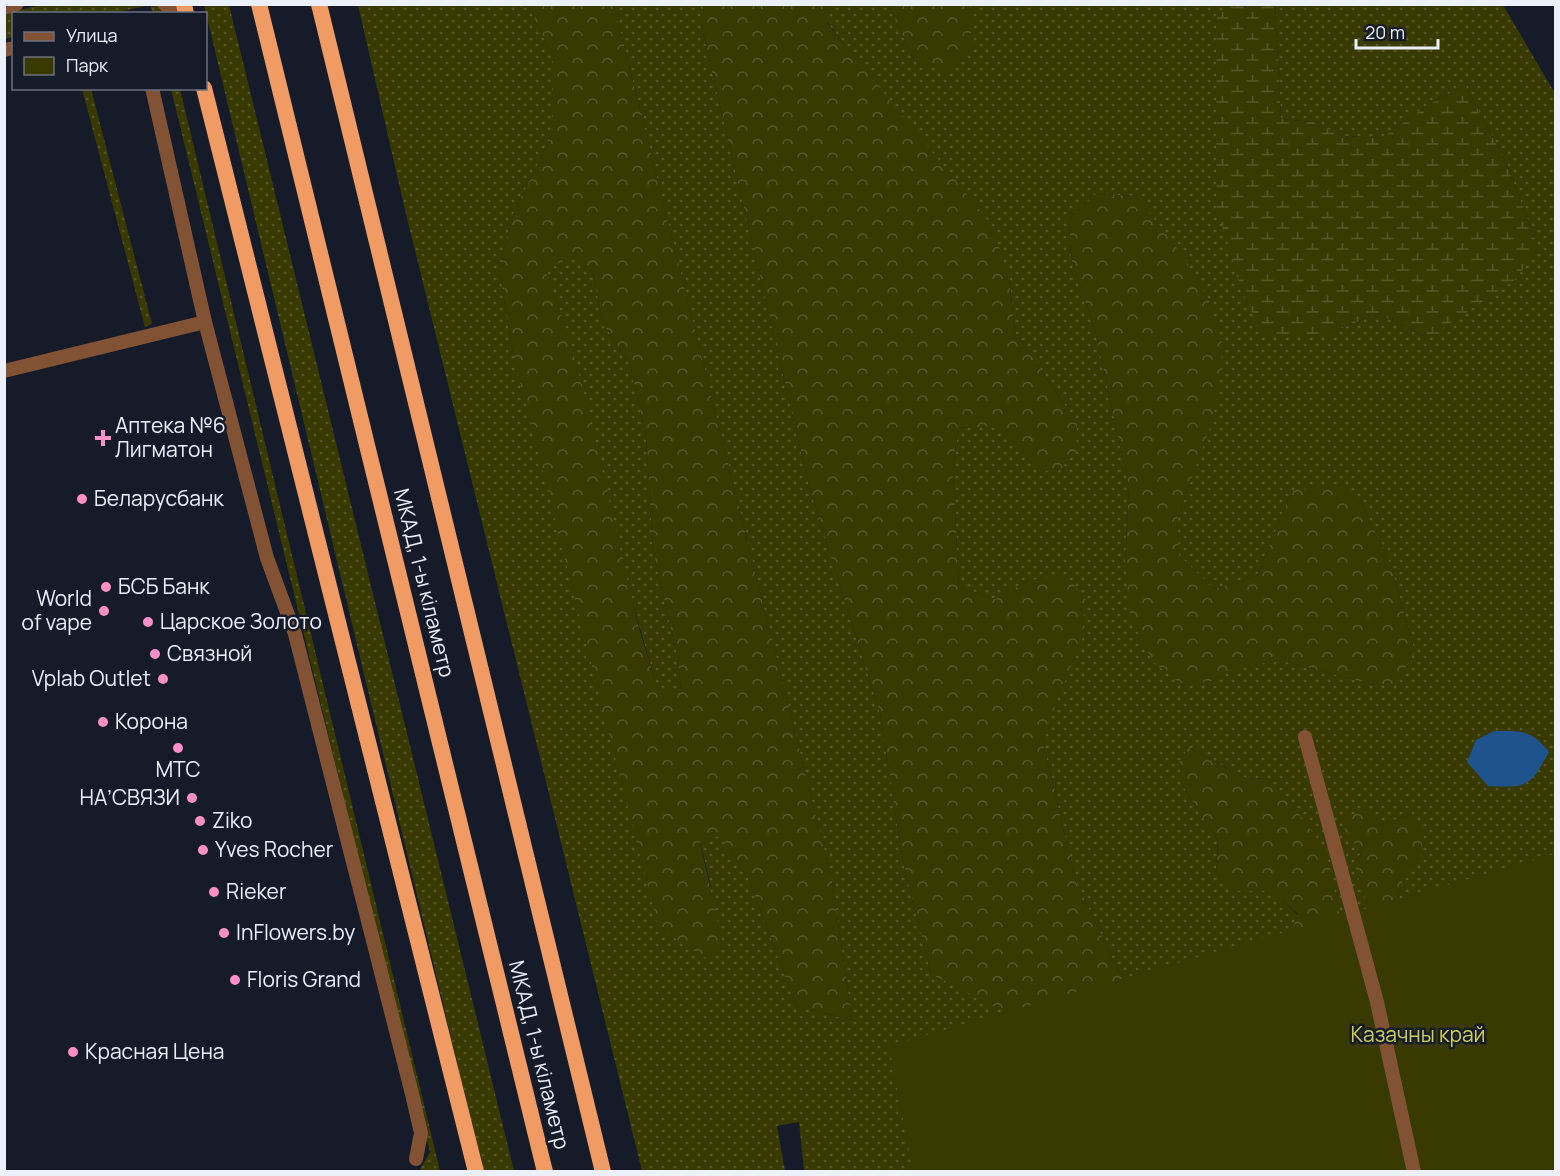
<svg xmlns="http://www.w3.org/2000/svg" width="1560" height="1176" viewBox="0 0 1560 1176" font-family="Manrope,sans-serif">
  <defs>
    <pattern id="grass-dots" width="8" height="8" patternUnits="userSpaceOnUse" patternTransform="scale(1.5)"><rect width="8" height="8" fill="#393a02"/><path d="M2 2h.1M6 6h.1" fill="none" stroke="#565728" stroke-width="1.8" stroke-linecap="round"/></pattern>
    <pattern id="forest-crowns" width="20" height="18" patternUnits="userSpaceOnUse" patternTransform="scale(1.5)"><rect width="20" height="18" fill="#393a02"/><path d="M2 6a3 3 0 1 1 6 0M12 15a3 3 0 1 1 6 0" fill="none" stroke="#565728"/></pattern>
    <pattern id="wetland-marsh" width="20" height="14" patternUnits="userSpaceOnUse" patternTransform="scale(1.5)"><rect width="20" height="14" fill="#393a02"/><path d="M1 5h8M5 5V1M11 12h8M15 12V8" fill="none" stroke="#565728"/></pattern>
  </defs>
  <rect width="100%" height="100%" fill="#161b2a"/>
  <!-- grass -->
  <g fill="url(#grass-dots)" fill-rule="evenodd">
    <path d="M 44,4 L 157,5 L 162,13 L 153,13 L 150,5 L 114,13 L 14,14 L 13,37 L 5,39 L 4,14 Z"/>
    <path d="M 484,4 L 529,7 L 552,55 L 552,135 L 514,212 L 499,268 L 513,354 L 712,891 L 700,841 L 719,835 L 748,878 L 797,1007 L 852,1020 L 832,881 L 614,5 L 701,5 L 701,24 L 810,490 L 880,713 L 903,862 L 931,974 L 1123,980 L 1076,882 L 1042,739 L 1057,698 L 1029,580 L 995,599 L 959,587 L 953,471 L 958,428 L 998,425 L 1031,462 L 1077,423 L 1015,332 L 1009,277 L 870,77 L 827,22 L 827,5 L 889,5 L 914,60 L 971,47 L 971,5 L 1231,5 L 1216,18 L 1327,335 L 1377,313 L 1428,338 L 1538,247 L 1506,162 L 1465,85 L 1426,106 L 1382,138 L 1343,136 L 1313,122 L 1281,119 L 1275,5 L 1503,5 L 1556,95 L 1555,1171 L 804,1171 L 799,1122 L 777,1126 L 785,1171 L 642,1171 L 405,210 L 358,5 ZM 1096,194 L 1137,196 L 1160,228 L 1194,472 L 1177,520 L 1178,555 L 1214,589 L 1257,576 L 1292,490 L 1360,500 L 1390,563 L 1415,652 L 1374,685 L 1279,660 L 1238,668 L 1210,682 L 1125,563 L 1129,487 L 1096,334 L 1071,258 L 1069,219 ZM 1188,747 L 1246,778 L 1268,779 L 1319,841 L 1291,995 L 1290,936 L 1298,915 L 1271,890 L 1239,891 L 1216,871 L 1218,841 L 1183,786 ZM 1409,815 L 1420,855 L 1403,878 L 1395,910 L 1354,864 L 1379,825 Z"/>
    <path d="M 204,5 L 229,5 L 514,1171 L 483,1171 Z"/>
    <path d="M 82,89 L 91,89 L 152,324 L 145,327 Z"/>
    <path d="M 171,89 L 180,89 L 440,1171 L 419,1171 L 430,1152 Z"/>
    <path d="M 571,254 L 593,274 L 603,323 L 630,365 L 646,437 L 653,551 L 678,659 L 681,691 L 659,693 L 631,598 L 546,272 Z"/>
  </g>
  <!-- forest -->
  <g fill="url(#forest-crowns)" fill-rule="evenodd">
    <path d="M 484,5 L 614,5 L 832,881 L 852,1020 L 797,1007 L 748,878 L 719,836 L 700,842 L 723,944 L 710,961 L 658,927 L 513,354 L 499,268 L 514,212 L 552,135 L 552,55 L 529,7 ZM 571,255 L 593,274 L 603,323 L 630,365 L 646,437 L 653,551 L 678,659 L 681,691 L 659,692 C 649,660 638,628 631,596 C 605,487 586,376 546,272 Z"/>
    <path d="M 701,5 L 827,5 L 827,23 L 991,224 L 1009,277 L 1015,332 L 1077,423 L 1076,453 L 1054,475 L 1031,462 L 998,426 L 958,428 L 953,471 L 959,587 L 995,599 L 1029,580 L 1067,576 L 1085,599 L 1082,639 L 1042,739 L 1076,882 L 1123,980 L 1069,1025 L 997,1008 L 931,974 L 903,862 L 880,713 L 810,490 L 701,24 Z"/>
    <path d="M 889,5 L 971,5 L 971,47 L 944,72 L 914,60 Z"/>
    <path d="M 1096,194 L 1137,196 L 1183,256 L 1207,296 L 1223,347 L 1214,416 L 1177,520 L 1179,555 L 1214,589 L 1257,576 L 1292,490 L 1336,484 L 1360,500 L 1390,563 L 1415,652 L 1396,683 L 1374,685 L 1279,660 L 1239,668 L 1210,682 L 1180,683 L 1153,662 L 1130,615 L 1125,563 L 1129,487 L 1096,334 L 1071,258 L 1069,219 Z"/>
    <path d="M 1188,747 L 1246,778 L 1268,779 L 1292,805 L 1319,841 L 1329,862 L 1351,975 L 1290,936 L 1298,914 L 1271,891 L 1238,891 L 1216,871 L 1218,841 L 1183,786 L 1179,763 Z"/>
    <path d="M 1366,812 L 1379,825 L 1409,815 L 1425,831 L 1420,855 L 1403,879 L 1383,956 L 1354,864 L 1361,854 L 1345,829 L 1342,816 Z"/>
  </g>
  <!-- wetland -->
  <path fill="url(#wetland-marsh)" d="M 1231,4 L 1275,5 L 1281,119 L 1313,122 L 1344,136 L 1382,138 L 1426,106 L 1465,85 L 1506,162 L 1538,247 L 1516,279 L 1428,338 L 1377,313 L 1327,335 L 1263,335 L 1242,292 L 1216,204 L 1216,18 Z"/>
  <!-- park -->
  <path fill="#393a02" d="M 1555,854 L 1555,1171 L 913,1171 L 889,1046 Z"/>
  <!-- water -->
  <path fill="#1f538d" d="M 1494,731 C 1520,731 1532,729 1549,752 C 1530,787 1527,788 1488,786 L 1467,762 L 1476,740 Z"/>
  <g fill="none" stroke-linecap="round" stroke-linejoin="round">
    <!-- service -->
    <g stroke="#825235" stroke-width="14">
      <path d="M 4,50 L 14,48"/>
      <path d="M 152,88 L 205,322 L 267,558 L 295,634 L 412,1094 L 421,1133 L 416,1159"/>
      <path d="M 4,371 L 205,322"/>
      <path d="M 1305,737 L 1377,1002 L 1414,1172"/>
    </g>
    <!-- minor -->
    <g stroke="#825235" stroke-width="15">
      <path d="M 165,4 L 175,14"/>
      <path d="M 4,7 L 16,4"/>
    </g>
    <!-- trunk -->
    <g stroke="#f09a64" stroke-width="16">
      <path d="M 184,4 L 186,14"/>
      <path d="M 259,4 L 545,1172"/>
      <path d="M 319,4 L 603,1172"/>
      <path d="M 204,88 L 476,1172"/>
    </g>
  </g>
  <!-- markers -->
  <g fill="#fb8fc6" stroke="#161b2a" stroke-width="2">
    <path d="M100 429h6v6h6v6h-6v6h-6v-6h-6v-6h6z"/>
    <circle cx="82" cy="499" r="6"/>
    <circle cx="106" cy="587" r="6"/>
    <circle cx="104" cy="611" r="6"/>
    <circle cx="148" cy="622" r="6"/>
    <circle cx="155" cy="654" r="6"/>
    <circle cx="163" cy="679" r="6"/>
    <circle cx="103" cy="722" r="6"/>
    <circle cx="178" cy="748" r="6"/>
    <circle cx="192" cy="798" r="6"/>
    <circle cx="200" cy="821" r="6"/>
    <circle cx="203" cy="850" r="6"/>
    <circle cx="214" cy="892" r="6"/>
    <circle cx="224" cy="933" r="6"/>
    <circle cx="235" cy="980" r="6"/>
    <circle cx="73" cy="1052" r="6"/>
  </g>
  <g text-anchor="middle" stroke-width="5" stroke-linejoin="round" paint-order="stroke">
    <!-- poi labels -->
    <g font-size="21" fill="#ecf0fb" stroke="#161b2a" text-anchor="start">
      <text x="115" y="433">Аптека №6<tspan x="115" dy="24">Лигматон</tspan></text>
      <text x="94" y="506">Беларусбанк</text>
      <text x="118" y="594">БСБ Банк</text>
      <text x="92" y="606" text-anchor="end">World<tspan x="92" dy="24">of vape</tspan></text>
      <text x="160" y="629">Царское Золото</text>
      <text x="167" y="661">Связной</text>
      <text x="151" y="686" text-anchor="end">Vplab Outlet</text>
      <text x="115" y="729">Корона</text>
      <text x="178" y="777" text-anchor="middle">МТС</text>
      <text x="180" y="805" text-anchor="end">НАʼСВЯЗИ</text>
      <text x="212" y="828">Ziko</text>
      <text x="215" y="857">Yves Rocher</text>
      <text x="226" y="899">Rieker</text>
      <text x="236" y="940">InFlowers.by</text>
      <text x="247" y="987">Floris Grand</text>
      <text x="85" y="1059">Красная Цена</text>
    </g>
    <!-- street labels -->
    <g font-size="21" fill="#ecf0fb" stroke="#161b2a">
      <text transform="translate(424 583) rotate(76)" y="7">МКАД, 1-ы кіламетр</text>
      <text transform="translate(539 1055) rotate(76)" y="7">МКАД, 1-ы кіламетр</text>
    </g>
    <!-- park labels -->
    <g font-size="21" fill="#cdcf59" stroke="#161b2a">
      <text x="1418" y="1042">Казачны край</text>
    </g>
  </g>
  <!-- border -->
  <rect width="1560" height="1176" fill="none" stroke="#ecf0fb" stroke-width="12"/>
  <!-- legend -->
  <rect x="12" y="12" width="195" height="78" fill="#161b2a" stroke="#6c707e" stroke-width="1.5"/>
  <rect x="24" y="32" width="30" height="9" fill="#825235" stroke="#6c707e" stroke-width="1.5"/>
  <text x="66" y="42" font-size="18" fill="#ecf0fb">Улица</text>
  <rect x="24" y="57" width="30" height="18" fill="#393a02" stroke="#6c707e" stroke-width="1.5"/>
  <text x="66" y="72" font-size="18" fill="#ecf0fb">Парк</text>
  <!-- scale -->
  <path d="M1356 39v9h82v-9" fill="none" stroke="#ecf0fb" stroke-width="3"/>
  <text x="1365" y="39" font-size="18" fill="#ecf0fb" stroke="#161b2a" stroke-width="4.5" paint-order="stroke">20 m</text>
</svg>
